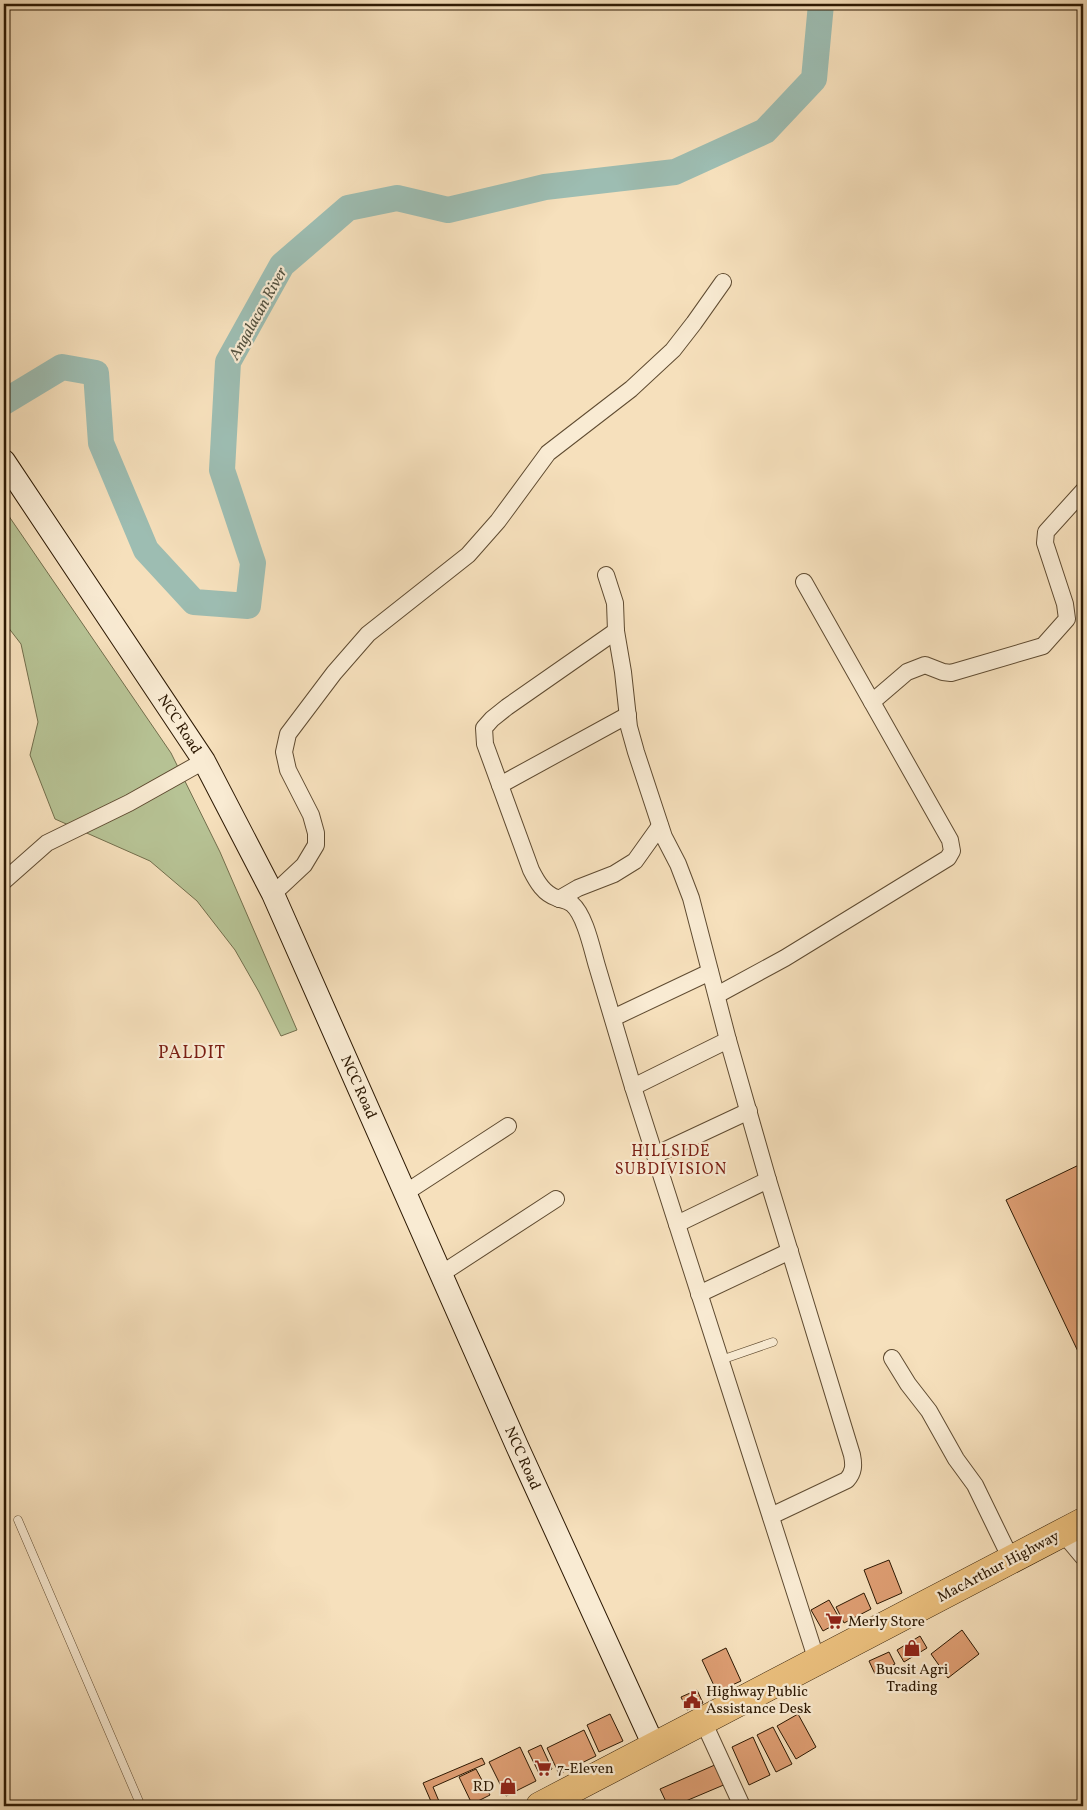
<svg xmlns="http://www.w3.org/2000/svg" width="1087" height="1810" viewBox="0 0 1087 1810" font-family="Vollkorn,serif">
  <rect width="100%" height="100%" fill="#f6e0bc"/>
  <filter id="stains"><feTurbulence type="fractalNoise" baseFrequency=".004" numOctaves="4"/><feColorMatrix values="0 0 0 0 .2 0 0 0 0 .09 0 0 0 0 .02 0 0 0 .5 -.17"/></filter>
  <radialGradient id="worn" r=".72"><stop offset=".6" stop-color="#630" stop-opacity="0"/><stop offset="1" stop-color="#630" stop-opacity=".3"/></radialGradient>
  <!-- green -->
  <path fill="#b7c395" stroke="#726e4c" d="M 4,509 L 171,753 L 220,852 L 297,1030 L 281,1036 L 259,992 L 235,950 L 197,901 L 150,861 L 55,819 L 30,755 L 38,722 L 21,644 L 4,622 Z"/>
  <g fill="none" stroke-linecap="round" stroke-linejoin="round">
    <!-- river -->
    <path stroke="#9dbdb2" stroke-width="26" d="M 4,402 L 62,367 L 96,373 L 101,443 L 146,550 L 194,602 L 248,606 L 253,563 L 222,470 L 228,362 L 282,265 L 348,208 L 397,198 L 448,210 L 545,187 L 675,172 L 765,131 L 814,79 L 821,4"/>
  </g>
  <!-- building -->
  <g fill="#de9e73" stroke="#2d1903">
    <path d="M 1083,1163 L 1083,1362 L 1006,1200 Z"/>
    <path d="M 889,1560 L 902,1593 L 877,1604 L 864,1570 Z"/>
    <path d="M 864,1593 L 871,1609 L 844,1623 L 836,1607 Z"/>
    <path d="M 829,1600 L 841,1621 L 823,1631 L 811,1610 Z"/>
    <path d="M 962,1630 L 979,1654 L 948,1678 L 931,1654 Z"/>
    <path d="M 920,1636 L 927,1648 L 904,1662 L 897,1650 Z"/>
    <path d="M 726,1648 L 741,1681 L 717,1692 L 702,1660 Z"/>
    <path d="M 889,1652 L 895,1664 L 875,1674 L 869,1661 Z"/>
    <path d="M 697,1690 L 703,1703 L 687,1710 L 681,1697 Z"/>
    <path d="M 610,1714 L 623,1741 L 599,1752 L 587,1725 Z"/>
    <path d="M 798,1714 L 816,1747 L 796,1759 L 777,1726 Z"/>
    <path d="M 773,1727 L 792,1764 L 776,1772 L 757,1735 Z"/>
    <path d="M 584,1730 L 596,1756 L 559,1774 L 547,1748 Z"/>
    <path d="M 753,1737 L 770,1775 L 749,1785 L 732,1747 Z"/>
    <path d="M 541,1745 L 552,1769 L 540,1775 L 528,1751 Z"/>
    <path d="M 520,1747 L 536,1781 L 506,1796 L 489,1762 Z"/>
    <path d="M 482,1758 L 485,1764 L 433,1787 L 441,1806 L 433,1806 L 423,1783 Z"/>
    <path d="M 717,1764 L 726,1784 L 674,1806 L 668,1806 L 660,1789 Z"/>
    <path d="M 476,1769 L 490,1795 L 472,1804 L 459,1777 Z"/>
  </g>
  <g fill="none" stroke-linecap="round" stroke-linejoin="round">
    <!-- lane casing -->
    <g stroke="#5f4b31" stroke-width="9">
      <g id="lane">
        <path d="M 721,1360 L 773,1342"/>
        <path d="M 18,1520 L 141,1806"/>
      </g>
    </g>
    <!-- street casing -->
    <g stroke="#5f4b31" stroke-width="18">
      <g id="street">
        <path d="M 606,575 L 615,603 L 616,631 L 623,672 L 629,727 L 636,752 L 664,837 L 678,864 L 691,898 L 728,1040 L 768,1180 L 852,1455 C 854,1465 854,1472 847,1480 L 771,1516"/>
        <path d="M 616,631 L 507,707 L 492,719 L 484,728 L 485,744 L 531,870 C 537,882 544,894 557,898 C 562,900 567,900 572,904 C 585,915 592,949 597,966 L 633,1087 L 817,1661"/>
        <path d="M 872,702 L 907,672 L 925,665 L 943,672 L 951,673 L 1043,646 L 1067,619 L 1065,604 L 1045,543 L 1046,532 L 1083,491"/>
        <path d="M 500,785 L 628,715"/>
        <path d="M 4,881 L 47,843 L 129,803 L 204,761"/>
        <path d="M 273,894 L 304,865 L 316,845 L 316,833 L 311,815 L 288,770 L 284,752 L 288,734 L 334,673 L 368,634 L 468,555 L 498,521 L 548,453 L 631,389 L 673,350 L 694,323 L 723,282"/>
        <path d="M 559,899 L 578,888 L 614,874 L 635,861 L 660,826"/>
        <path d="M 717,995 L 785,958 L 948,858 L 952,851 L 950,840 L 804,582"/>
        <path d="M 613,1018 L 710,972"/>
        <path d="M 633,1087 L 728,1040"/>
        <path d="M 655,1155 L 749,1111"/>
        <path d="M 405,1193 L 508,1126"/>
        <path d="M 677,1224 L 768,1180"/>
        <path d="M 441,1274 L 556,1199"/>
        <path d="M 699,1294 L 790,1251"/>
        <path d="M 892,1358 L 908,1384 L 929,1411 L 956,1459 L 975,1485 L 1011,1559"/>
        <path d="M 1062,1532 L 1083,1557"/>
        <path d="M 703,1721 L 742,1806"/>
      </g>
    </g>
    <!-- secondary casing -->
    <g stroke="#2d1903" stroke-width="24">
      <path id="secondary" d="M 4,461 L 204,761 L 273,894 L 517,1446 L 654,1746"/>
    </g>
    <!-- highway casing -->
    <g stroke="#2d1903" stroke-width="29">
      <path id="highway" d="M 540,1806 L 1083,1522"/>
    </g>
    <!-- lane -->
    <use href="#lane" stroke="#f9ebd3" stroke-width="8"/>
    <!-- street -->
    <use href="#street" stroke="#f9ebd3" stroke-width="16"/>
    <!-- secondary -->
    <use href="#secondary" stroke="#f9ebd3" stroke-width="22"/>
    <!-- highway -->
    <use href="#highway" stroke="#ebc07e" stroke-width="28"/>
  </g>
  <!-- icons -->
  <defs>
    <g id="supermarket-bare" transform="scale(1.35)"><path d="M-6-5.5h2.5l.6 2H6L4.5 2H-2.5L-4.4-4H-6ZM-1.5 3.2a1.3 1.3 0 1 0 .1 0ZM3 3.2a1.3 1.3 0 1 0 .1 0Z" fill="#8f2418" stroke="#f9ebd3" stroke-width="2.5" paint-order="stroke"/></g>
    <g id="shop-bare" transform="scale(1.35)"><path d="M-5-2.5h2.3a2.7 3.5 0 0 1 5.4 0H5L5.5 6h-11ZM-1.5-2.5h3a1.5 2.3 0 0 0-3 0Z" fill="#8f2418" stroke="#f9ebd3" stroke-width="2.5" paint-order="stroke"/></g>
    <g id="civic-bare" transform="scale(1.35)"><path d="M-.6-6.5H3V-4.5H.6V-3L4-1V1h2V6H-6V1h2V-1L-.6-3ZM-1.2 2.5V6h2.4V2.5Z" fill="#8f2418" stroke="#f9ebd3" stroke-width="2.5" paint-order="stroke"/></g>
  </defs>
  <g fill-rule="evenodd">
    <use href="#supermarket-bare" x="834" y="1621"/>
    <use href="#shop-bare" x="912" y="1648"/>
    <use href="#civic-bare" x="692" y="1700"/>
    <use href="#supermarket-bare" x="543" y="1768"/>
    <use href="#shop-bare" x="508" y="1786"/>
  </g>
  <g text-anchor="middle" stroke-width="4.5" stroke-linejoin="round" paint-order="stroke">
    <!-- street labels -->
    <g font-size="15" fill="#2d1903" stroke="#f9ebd3">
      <text transform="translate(180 724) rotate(57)" y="5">NCC Road</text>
      <text transform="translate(359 1087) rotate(66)" y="5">NCC Road</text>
      <text transform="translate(523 1458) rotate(66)" y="5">NCC Road</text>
      <text transform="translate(998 1566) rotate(-28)" y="5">MacArthur Highway</text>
    </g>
    <!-- poi labels -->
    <g font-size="15" fill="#2d1903" stroke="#f9ebd3" text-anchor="start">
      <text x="848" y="1626">Merly Store</text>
      <text x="912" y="1674" text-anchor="middle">Bucsit Agri<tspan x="912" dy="17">Trading</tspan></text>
      <text x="706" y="1696">Highway Public<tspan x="706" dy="17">Assistance Desk</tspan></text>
      <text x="557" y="1773">7-Eleven</text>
      <text x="494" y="1791" text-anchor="end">RD</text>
    </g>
    <!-- water labels -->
    <g font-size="16" font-style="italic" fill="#545240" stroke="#f9ebd3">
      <text transform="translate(257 313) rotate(-61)" y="6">Angalacan River</text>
    </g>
    <!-- neighbourhood labels -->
    <g font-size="16" letter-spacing="1" fill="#7a1f14" stroke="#f9ebd3">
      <text x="671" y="1156">HILLSIDE<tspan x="671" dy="18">SUBDIVISION</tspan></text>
    </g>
    <!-- quarter labels -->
    <g font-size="18" letter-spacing="1" fill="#7a1f14" stroke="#f9ebd3">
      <text x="192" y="1058">PALDIT</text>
    </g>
  </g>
  <!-- margin -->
  <rect width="1087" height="1810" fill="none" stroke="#f6e0bc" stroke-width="20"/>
  <rect x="5" y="5" width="1077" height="1800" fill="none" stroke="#2d1903" stroke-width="2.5"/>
  <rect x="10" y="10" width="1067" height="1790" fill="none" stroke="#2d1903"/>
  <rect width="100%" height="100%" filter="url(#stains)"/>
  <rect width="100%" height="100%" fill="url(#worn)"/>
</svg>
